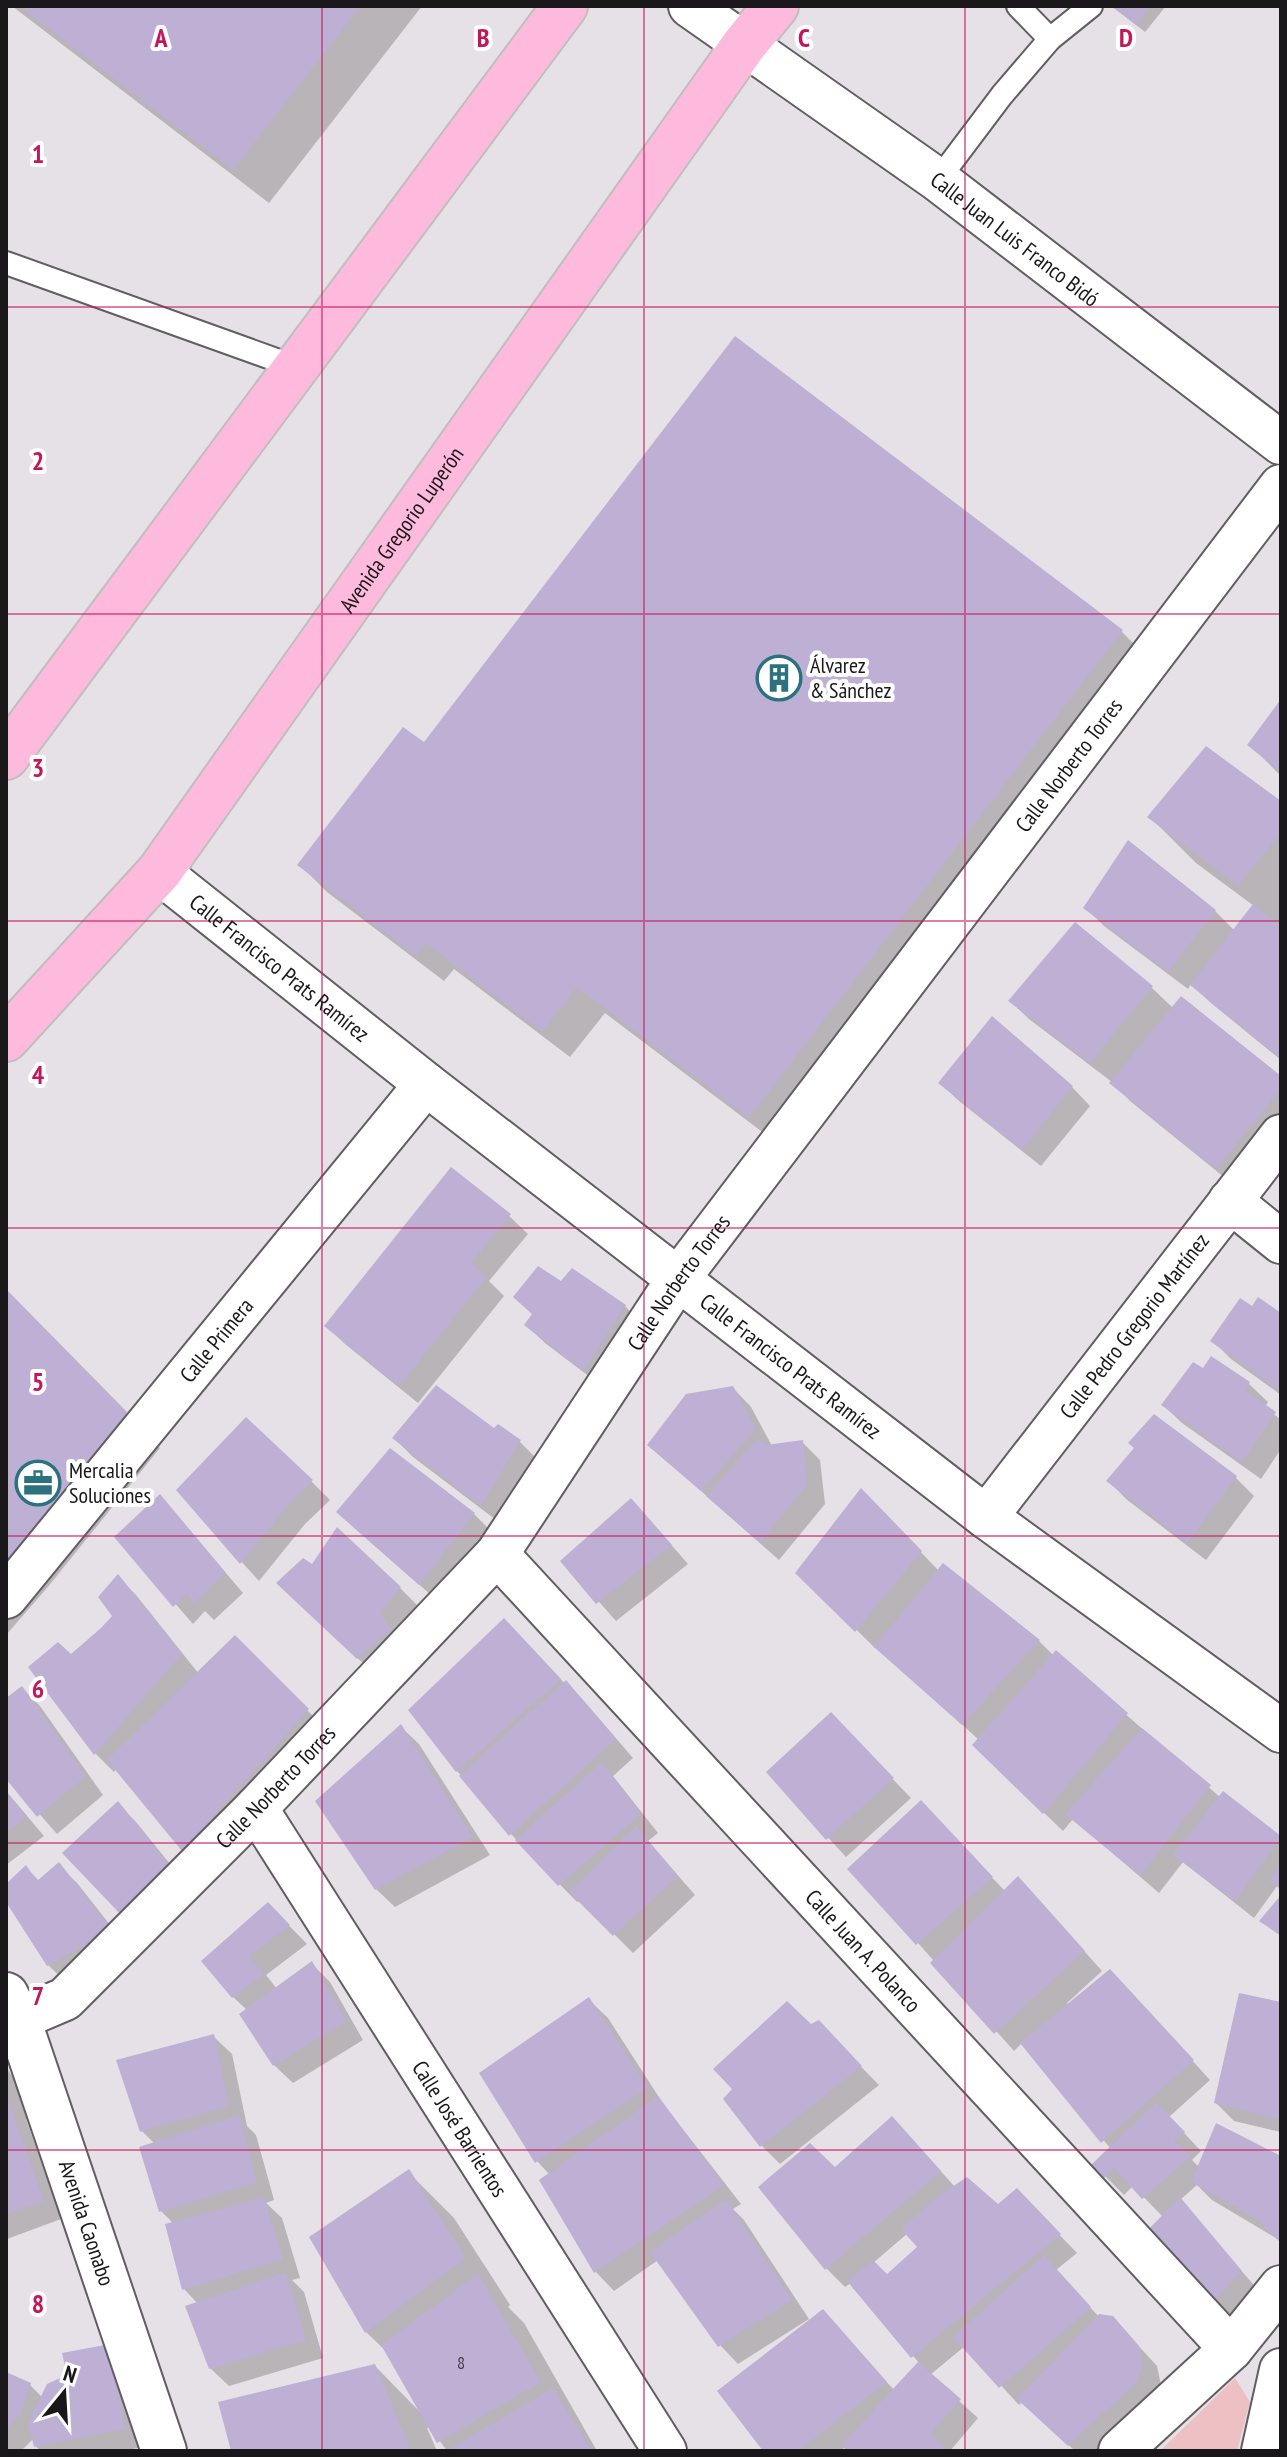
<svg xmlns="http://www.w3.org/2000/svg" width="1287" height="2457" viewBox="0 0 1287 2457" font-family="'PT Sans Narrow',sans-serif">
  <rect width="100%" height="100%" fill="#e6e1e6"/>
  <!-- green -->
  <path fill="#edc1c4" d="M 1235,2378 L 1250,2402 L 1237,2451 L 1160,2451 Z"/>
  <!-- shadow -->
  <g fill="#0003" fill-rule="evenodd">
    <path d="M 12,6 L 422,6 L 269,203 Z"/>
    <path d="M 1112,6 L 1166,6 L 1145,32 Z"/>
    <path d="M 1121,631 L 1148,658 L 777,1143 L 605,1013 L 570,1057 L 454,969 L 444,981 L 327,892 L 300,865 L 424,745 Z"/>
    <path d="M 1281,702 L 1281,776 L 1249,744 Z"/>
    <path d="M 1281,804 L 1281,1060 L 1211,1003 L 1191,984 L 1188,989 L 1104,926 L 1086,908 L 1129,843 L 1215,911 L 1235,931 L 1254,906 L 1196,863 L 1150,817 Z"/>
    <path d="M 1075,925 L 1152,988 L 1173,1008 L 1281,1079 L 1281,1129 L 1235,1186 L 1130,1101 L 1112,1082 L 1029,1019 L 1010,1001 Z"/>
    <path d="M 940,1083 L 1072,1087 L 1090,1106 L 1041,1166 L 959,1101 Z"/>
    <path d="M 509,1216 L 528,1234 L 489,1281 L 504,1296 L 418,1403 L 345,1344 L 326,1326 Z"/>
    <path d="M 562,1284 L 625,1306 L 643,1325 L 603,1387 L 545,1343 L 526,1325 Z"/>
    <path d="M 6,1292 L 160,1448 L 47,1588 L 6,1635 Z"/>
    <path d="M 1252,1309 L 1281,1316 L 1281,1395 L 1231,1359 L 1213,1341 Z"/>
    <path d="M 1212,1359 L 1249,1384 L 1268,1402 L 1265,1407 L 1281,1420 L 1281,1454 L 1279,1452 L 1261,1479 L 1182,1423 L 1163,1405 L 1203,1370 Z"/>
    <path d="M 733,1388 L 751,1407 L 772,1446 L 802,1442 L 820,1460 L 825,1504 L 779,1560 L 649,1445 Z"/>
    <path d="M 1155,1416 L 1236,1478 L 1254,1496 L 1206,1560 L 1126,1499 L 1108,1480 L 1136,1448 Z"/>
    <path d="M 494,1430 L 520,1442 L 538,1460 L 500,1523 L 413,1457 L 394,1438 Z"/>
    <path d="M 390,1450 L 474,1514 L 492,1532 L 439,1602 L 357,1530 Z"/>
    <path d="M 311,1481 L 330,1500 L 305,1524 L 259,1581 L 178,1491 Z"/>
    <path d="M 862,1491 L 939,1571 L 943,1565 L 1039,1641 L 1054,1656 L 1056,1653 L 1221,1798 L 1224,1794 L 1281,1839 L 1281,1890 L 1277,1886 L 1254,1918 L 1183,1862 L 1159,1893 L 1073,1819 L 1063,1831 L 993,1764 L 979,1740 L 876,1646 L 875,1648 L 798,1572 Z"/>
    <path d="M 160,1496 L 243,1593 L 214,1620 L 205,1611 L 193,1624 L 117,1537 Z"/>
    <path d="M 649,1519 L 688,1564 L 616,1621 L 563,1561 Z"/>
    <path d="M 312,1566 L 400,1588 L 418,1606 L 397,1633 L 377,1676 L 297,1602 Z"/>
    <path d="M 118,1577 L 136,1595 L 199,1674 L 235,1638 L 326,1729 L 202,1867 L 117,1768 L 114,1772 L 96,1754 L 31,1667 L 71,1656 L 115,1616 Z"/>
    <path d="M 523,1639 L 565,1684 L 566,1683 L 584,1701 L 633,1758 L 613,1776 L 658,1833 L 648,1841 L 695,1895 L 633,1953 L 580,1900 L 577,1902 L 511,1834 L 457,1771 Z"/>
    <path d="M 22,1688 L 40,1706 L 103,1795 L 57,1834 L 6,1776 L 6,1701 Z"/>
    <path d="M 831,1715 L 911,1798 L 846,1857 L 769,1773 Z"/>
    <path d="M 400,1726 L 419,1744 L 490,1855 L 395,1907 L 376,1889 Z"/>
    <path d="M 6,1791 L 44,1836 L 6,1865 Z"/>
    <path d="M 118,1804 L 136,1822 L 191,1890 L 146,1937 Z"/>
    <path d="M 939,1822 L 1005,1891 L 1036,1897 L 1102,1971 L 1067,2003 L 1069,2006 L 1128,1990 L 1210,2080 L 1169,2117 L 1201,2151 L 1192,2160 L 1199,2167 L 1217,2125 L 1281,2158 L 1281,2241 L 1212,2200 L 1197,2185 L 1180,2200 L 1259,2291 L 1234,2318 L 1165,2252 L 1163,2217 L 1133,2186 L 1124,2195 L 1094,2165 L 1111,2149 L 1022,2043 L 1014,2051 L 918,1943 Z"/>
    <path d="M 58,1865 L 77,1883 L 129,1949 L 67,1983 L 48,1965 L 6,1899 L 6,1887 L 26,1867 L 39,1881 Z"/>
    <path d="M 268,1904 L 307,1944 L 266,1975 L 277,1989 L 312,1964 L 330,1982 L 363,2040 L 293,2083 L 274,2065 L 247,2010 L 233,1997 Z"/>
    <path d="M 589,2000 L 608,2018 L 664,2105 L 741,2204 L 733,2209 L 744,2220 L 809,2319 L 738,2364 L 720,2345 L 658,2260 L 614,2291 L 596,2272 L 542,2181 L 550,2175 L 537,2161 Z"/>
    <path d="M 1281,2004 L 1281,2132 L 1234,2121 L 1216,2103 Z"/>
    <path d="M 818,2023 L 879,2085 L 780,2164 L 762,2146 L 726,2100 Z"/>
    <path d="M 213,2036 L 232,2054 L 247,2126 L 256,2135 L 274,2200 L 266,2203 L 282,2218 L 300,2278 L 292,2280 L 304,2292 L 323,2358 L 229,2386 L 210,2368 L 198,2304 L 184,2289 L 174,2224 L 161,2211 L 155,2144 L 142,2131 Z"/>
    <path d="M 6,2067 L 36,2112 L 26,2119 L 61,2219 L 7,2239 Z"/>
    <path d="M 910,2137 L 955,2187 L 998,2206 L 1017,2191 L 1077,2253 L 1056,2270 L 1099,2317 L 1113,2318 L 1157,2366 L 1161,2385 L 1101,2451 L 1075,2451 L 1023,2401 L 1019,2405 L 965,2346 L 930,2375 L 978,2418 L 950,2451 L 850,2451 L 845,2447 L 840,2451 L 766,2451 L 823,2312 L 895,2391 L 920,2364 L 851,2283 L 845,2287 L 827,2269 L 761,2188 L 835,2170 ZM 908,2233 L 920,2247 L 887,2277 L 873,2263 Z"/>
    <path d="M 408,2172 L 454,2218 L 510,2305 L 508,2307 L 524,2323 L 597,2451 L 447,2451 L 430,2427 L 427,2428 L 437,2451 L 233,2451 L 375,2366 L 419,2411 L 389,2354 L 366,2332 Z"/>
    <path d="M 109,2346 L 143,2447 L 122,2451 L 40,2451 L 36,2446 L 34,2438 L 21,2451 L 6,2451 L 6,2375 L 30,2385 L 43,2398 Z"/>
  </g>
  <!-- building -->
  <g fill="#beb0d4">
    <path d="M 19,6 L 361,6 L 233,170 Z"/>
    <path d="M 1111,6 L 1151,6 L 1136,25 Z"/>
    <path d="M 735,336 L 1123,630 L 749,1118 L 577,987 L 542,1032 L 426,943 L 416,956 L 297,865 L 403,727 L 424,742 Z"/>
    <path d="M 1281,699 L 1281,772 L 1247,745 Z"/>
    <path d="M 1206,746 L 1281,801 L 1281,833 L 1238,886 L 1147,817 Z"/>
    <path d="M 1128,840 L 1216,910 L 1168,972 L 1083,908 Z"/>
    <path d="M 1253,904 L 1281,926 L 1281,1059 L 1190,985 Z"/>
    <path d="M 1075,922 L 1153,986 L 1090,1063 L 1008,1001 Z"/>
    <path d="M 1181,996 L 1281,1076 L 1281,1089 L 1216,1169 L 1109,1083 Z"/>
    <path d="M 992,1016 L 1073,1086 L 1022,1150 L 938,1083 Z"/>
    <path d="M 451,1167 L 511,1214 L 471,1263 L 487,1277 L 399,1386 L 324,1326 Z"/>
    <path d="M 538,1266 L 561,1281 L 572,1268 L 626,1305 L 583,1371 L 524,1325 L 532,1314 L 513,1297 Z"/>
    <path d="M 6,1289 L 127,1412 L 6,1562 Z"/>
    <path d="M 1258,1297 L 1281,1313 L 1281,1392 L 1210,1341 L 1240,1298 L 1252,1306 Z"/>
    <path d="M 1211,1356 L 1250,1382 L 1246,1391 L 1276,1412 L 1242,1462 L 1161,1405 L 1193,1362 L 1203,1368 Z"/>
    <path d="M 436,1385 L 494,1428 L 498,1424 L 521,1440 L 481,1506 L 392,1438 Z"/>
    <path d="M 733,1386 L 756,1429 L 701,1491 L 647,1445 L 686,1394 Z"/>
    <path d="M 1154,1414 L 1237,1476 L 1187,1543 L 1106,1481 L 1134,1448 L 1128,1443 Z"/>
    <path d="M 246,1417 L 313,1480 L 287,1506 L 240,1564 L 176,1490 Z"/>
    <path d="M 757,1439 L 766,1445 L 803,1440 L 807,1485 L 760,1543 L 706,1496 Z"/>
    <path d="M 390,1448 L 475,1513 L 419,1585 L 336,1512 Z"/>
    <path d="M 861,1488 L 922,1551 L 855,1632 L 795,1573 Z"/>
    <path d="M 160,1494 L 226,1573 L 194,1603 L 186,1594 L 173,1607 L 114,1537 Z"/>
    <path d="M 631,1498 L 672,1545 L 596,1604 L 560,1561 Z"/>
    <path d="M 337,1527 L 401,1587 L 380,1613 L 391,1629 L 357,1659 L 276,1583 L 303,1558 L 312,1564 Z"/>
    <path d="M 943,1563 L 1040,1640 L 962,1725 L 874,1647 Z"/>
    <path d="M 118,1574 L 182,1654 L 94,1755 L 28,1667 L 58,1642 L 71,1654 L 101,1628 L 112,1616 L 98,1597 Z"/>
    <path d="M 504,1618 L 561,1679 L 456,1772 L 408,1710 Z"/>
    <path d="M 235,1635 L 309,1709 L 182,1851 L 107,1760 Z"/>
    <path d="M 1056,1650 L 1128,1713 L 1043,1814 L 972,1745 Z"/>
    <path d="M 566,1680 L 616,1739 L 509,1836 L 459,1776 Z"/>
    <path d="M 22,1686 L 86,1776 L 37,1817 L 6,1779 L 6,1698 Z"/>
    <path d="M 831,1712 L 894,1778 L 826,1840 L 766,1772 Z"/>
    <path d="M 401,1724 L 473,1837 L 375,1890 L 315,1801 Z"/>
    <path d="M 1142,1728 L 1211,1785 L 1140,1876 L 1065,1814 Z"/>
    <path d="M 602,1762 L 641,1814 L 558,1886 L 515,1840 Z"/>
    <path d="M 6,1791 L 27,1817 L 6,1833 Z"/>
    <path d="M 1223,1791 L 1281,1836 L 1235,1902 L 1173,1855 Z"/>
    <path d="M 921,1800 L 993,1877 L 916,1945 L 847,1869 Z"/>
    <path d="M 118,1801 L 174,1871 L 126,1920 L 62,1853 Z"/>
    <path d="M 636,1826 L 678,1876 L 613,1936 L 569,1892 Z"/>
    <path d="M 59,1862 L 112,1930 L 47,1966 L 6,1902 L 6,1884 L 26,1865 L 37,1881 Z"/>
    <path d="M 1281,1865 L 1281,1889 L 1269,1881 Z"/>
    <path d="M 1018,1876 L 1085,1951 L 994,2034 L 930,1963 Z"/>
    <path d="M 1281,1895 L 1281,1936 L 1259,1921 Z"/>
    <path d="M 268,1902 L 290,1925 L 249,1956 L 264,1974 L 232,1998 L 201,1961 Z"/>
    <path d="M 312,1961 L 346,2021 L 273,2066 L 239,2014 Z"/>
    <path d="M 1110,1969 L 1194,2060 L 1101,2143 L 1020,2043 Z"/>
    <path d="M 1239,1993 L 1281,2002 L 1281,2120 L 1214,2103 Z"/>
    <path d="M 589,1997 L 648,2088 L 535,2163 L 479,2073 Z"/>
    <path d="M 787,2001 L 811,2024 L 819,2020 L 862,2066 L 760,2147 L 723,2099 L 732,2089 L 713,2069 Z"/>
    <path d="M 214,2034 L 229,2106 L 140,2132 L 116,2060 Z"/>
    <path d="M 6,2094 L 44,2201 L 6,2214 Z"/>
    <path d="M 658,2096 L 724,2185 L 594,2273 L 539,2180 Z"/>
    <path d="M 1156,2102 L 1185,2132 L 1174,2141 L 1191,2156 L 1142,2199 L 1114,2168 L 1104,2178 L 1091,2165 Z"/>
    <path d="M 239,2115 L 257,2182 L 159,2212 L 139,2147 Z"/>
    <path d="M 892,2116 L 941,2171 L 825,2270 L 758,2187 L 810,2143 L 835,2167 Z"/>
    <path d="M 1216,2123 L 1281,2156 L 1280,2242 L 1255,2218 L 1191,2182 Z"/>
    <path d="M 409,2169 L 466,2258 L 365,2333 L 309,2237 Z"/>
    <path d="M 967,2177 L 998,2204 L 1017,2188 L 1061,2234 L 911,2358 L 847,2281 L 873,2260 L 887,2274 L 917,2247 L 901,2229 L 938,2196 Z"/>
    <path d="M 264,2197 L 283,2259 L 182,2290 L 165,2224 Z"/>
    <path d="M 1180,2197 L 1242,2271 L 1214,2301 L 1144,2234 Z"/>
    <path d="M 726,2199 L 792,2300 L 718,2347 L 650,2252 Z"/>
    <path d="M 1044,2255 L 1091,2307 L 999,2388 L 953,2337 Z"/>
    <path d="M 286,2272 L 306,2340 L 209,2369 L 185,2306 Z"/>
    <path d="M 478,2274 L 541,2382 L 437,2443 L 381,2345 Z"/>
    <path d="M 823,2309 L 887,2382 L 798,2451 L 763,2451 L 717,2391 Z"/>
    <path d="M 1099,2314 L 1113,2316 L 1139,2346 L 1143,2366 L 1135,2384 L 1068,2446 L 1017,2399 Z"/>
    <path d="M 110,2344 L 125,2429 L 34,2447 L 28,2423 L 47,2384 L 67,2375 L 62,2353 Z"/>
    <path d="M 918,2362 L 961,2399 L 931,2434 L 949,2451 L 847,2451 L 841,2445 Z"/>
    <path d="M 375,2364 L 411,2451 L 231,2451 L 218,2402 Z"/>
    <path d="M 6,2372 L 31,2383 L 20,2415 L 6,2430 Z"/>
    <path d="M 553,2388 L 592,2451 L 446,2451 Z"/>
  </g>
  <g fill="none" stroke-linecap="round" stroke-linejoin="round">
    <!-- lane casing -->
    <g stroke="#625d62" stroke-width="26">
      <g id="lane">
        <path d="M 1050,39 L 1091,6"/>
        <path d="M 938,180 L 1002,95 L 1050,39 L 1018,6"/>
        <path d="M 6,263 L 296,367"/>
      </g>
    </g>
    <!-- street casing -->
    <g stroke="#625d62" stroke-width="46">
      <g id="street">
        <path id="s1" d="M 690,6 L 938,180 L 1281,443"/>
        <path id="s2" d="M 159,872 L 426,1084 L 986,1517 L 1281,1731"/>
        <path d="M 1230,1201 L 1281,1242"/>
        <path id="s3" d="M 986,1517 L 1281,1136"/>
        <path id="s4" d="M 497,1554 L 1231,2349"/>
        <path id="s5" d="M 6,1597 L 426,1084"/>
        <path id="s6" d="M 256,1808 L 665,2451"/>
        <path id="s7" d="M 18,2019 L 65,1999 L 256,1808 L 497,1554 L 678,1279 L 1281,486"/>
        <path d="M 1120,2451 L 1231,2349 L 1281,2287"/>
        <path d="M 1263,2451 L 1281,2370"/>
      </g>
    </g>
    <!-- secondary casing -->
    <g stroke="#625d62" stroke-width="48">
      <g id="secondary">
        <path id="s8" d="M 6,1995 L 18,2019 L 164,2451"/>
      </g>
    </g>
    <!-- primary casing -->
    <g stroke="#bfbebf" stroke-width="48">
      <g id="primary">
        <path d="M 6,757 L 565,6"/>
        <path id="s9" d="M 6,1039 L 159,872 L 744,45 L 776,6"/>
      </g>
    </g>
    <!-- lane -->
    <use href="#lane" stroke="#fff" stroke-width="22"/>
    <!-- street -->
    <use href="#street" stroke="#fff" stroke-width="42"/>
    <!-- secondary -->
    <use href="#secondary" stroke="#fff" stroke-width="44"/>
    <!-- primary -->
    <use href="#primary" stroke="#febadc" stroke-width="44"/>
  </g>
  <!-- grid -->
  <path fill="none" stroke="#c2185b" stroke-width="2" stroke-opacity="0.55" d="M 322,6 L 322,2451M 644,6 L 644,2451M 965,6 L 965,2451M 6,307 L 1281,307M 6,614 L 1281,614M 6,921 L 1281,921M 6,1228 L 1281,1228M 6,1536 L 1281,1536M 6,1843 L 1281,1843M 6,2150 L 1281,2150"/>
  <!-- icons -->
  <defs>
    <g id="building-ring" transform="scale(2.3)"><circle r="9.5" fill="#fff" stroke="#2b727e" stroke-width="1.5"/><path d="M-4-6H4V6H1V3H-1V6H-4ZM-2.5-4.3h1.7v1.8h-1.7ZM.8-4.3h1.7v1.8H.8ZM-2.5-1h1.7V.8h-1.7ZM.8-1h1.7V.8H.8Z" fill="#2b727e"/></g>
    <g id="office-ring" transform="scale(2.3)"><circle r="9.5" fill="#fff" stroke="#2b727e" stroke-width="1.5"/><path d="M-6-3h4V-5.5h4V-3h4V5H-6ZM-1-4.5V-3h2v-1.5ZM-6 0V1H6V0Z" fill="#2b727e"/></g>
  </defs>
  <g fill-rule="evenodd">
    <use href="#building-ring" x="779" y="678"/>
    <use href="#office-ring" x="38" y="1483"/>
  </g>
  <g text-anchor="middle" stroke-width="8" stroke-linejoin="round" paint-order="stroke">
    <!-- number labels -->
    <g font-size="18" fill="#423d48">
      <text x="461" y="2369">8</text>
    </g>
    <!-- street labels -->
    <g font-size="22" fill="#191719" stroke="#fff">
      <text dy="8" stroke="none"><textPath href="#s1" startOffset="400">Calle Juan Luis Franco Bidó</textPath></text>
      <text dy="8" stroke="none"><textPath href="#s9" startOffset="646">Avenida Gregorio Luperón</textPath></text>
      <text dy="8" stroke="none"><textPath href="#s7" startOffset="1646">Calle Norberto Torres</textPath></text>
      <text dy="8" stroke="none"><textPath href="#s2" startOffset="154">Calle Francisco Prats Ramírez</textPath></text>
      <text dy="8" stroke="none"><textPath href="#s7" startOffset="998">Calle Norberto Torres</textPath></text>
      <text dy="8" stroke="none"><textPath href="#s3" startOffset="242">Calle Pedro Gregorio Martínez</textPath></text>
      <text dy="8" stroke="none"><textPath href="#s5" startOffset="332">Calle Primera</textPath></text>
      <text dy="8" stroke="none"><textPath href="#s2" startOffset="802">Calle Francisco Prats Ramírez</textPath></text>
      <text dy="8" stroke="none"><textPath href="#s7" startOffset="350">Calle Norberto Torres</textPath></text>
      <text dy="8" stroke="none"><textPath href="#s4" startOffset="540">Calle Juan A. Polanco</textPath></text>
      <text dy="8" stroke="none"><textPath href="#s6" startOffset="380">Calle José Barrientos</textPath></text>
      <text dy="8" stroke="none"><textPath href="#s8" startOffset="242">Avenida Caonabo</textPath></text>
    </g>
    <!-- poi labels -->
    <g font-size="22" fill="#191719" stroke="#fff" text-anchor="start">
      <text x="810" y="673">Álvarez<tspan x="810" dy="25">&amp; Sánchez</tspan></text>
      <text x="69" y="1478">Mercalia<tspan x="69" dy="25">Soluciones</tspan></text>
    </g>
  </g>
  <g font-size="26" text-anchor="middle" font-weight="bold" fill="#c2185b" stroke="#fff" stroke-width="8" stroke-linejoin="round" paint-order="stroke">
    <text x="161" y="47">A</text>
    <text x="483" y="47">B</text>
    <text x="804" y="47">C</text>
    <text x="1126" y="47">D</text>
    <text x="38" y="163">1</text>
    <text x="38" y="470">2</text>
    <text x="38" y="777">3</text>
    <text x="38" y="1084">4</text>
    <text x="38" y="1391">5</text>
    <text x="38" y="1698">6</text>
    <text x="38" y="2005">7</text>
    <text x="38" y="2313">8</text>
  </g>
  <!-- border -->
  <rect width="1287" height="2457" fill="none" stroke="#191719" stroke-width="16"/>
  <!-- north arrow -->
  <g transform="translate(64 2393) rotate(18)" stroke="#ffffff" stroke-width="6" paint-order="stroke">
  <path d="M0-6L14 30L0 20L-14 30Z" fill="#191719"/>
  <text y="-12" font-size="22" font-weight="bold" text-anchor="middle" fill="#191719">N</text>
  </g>
</svg>
